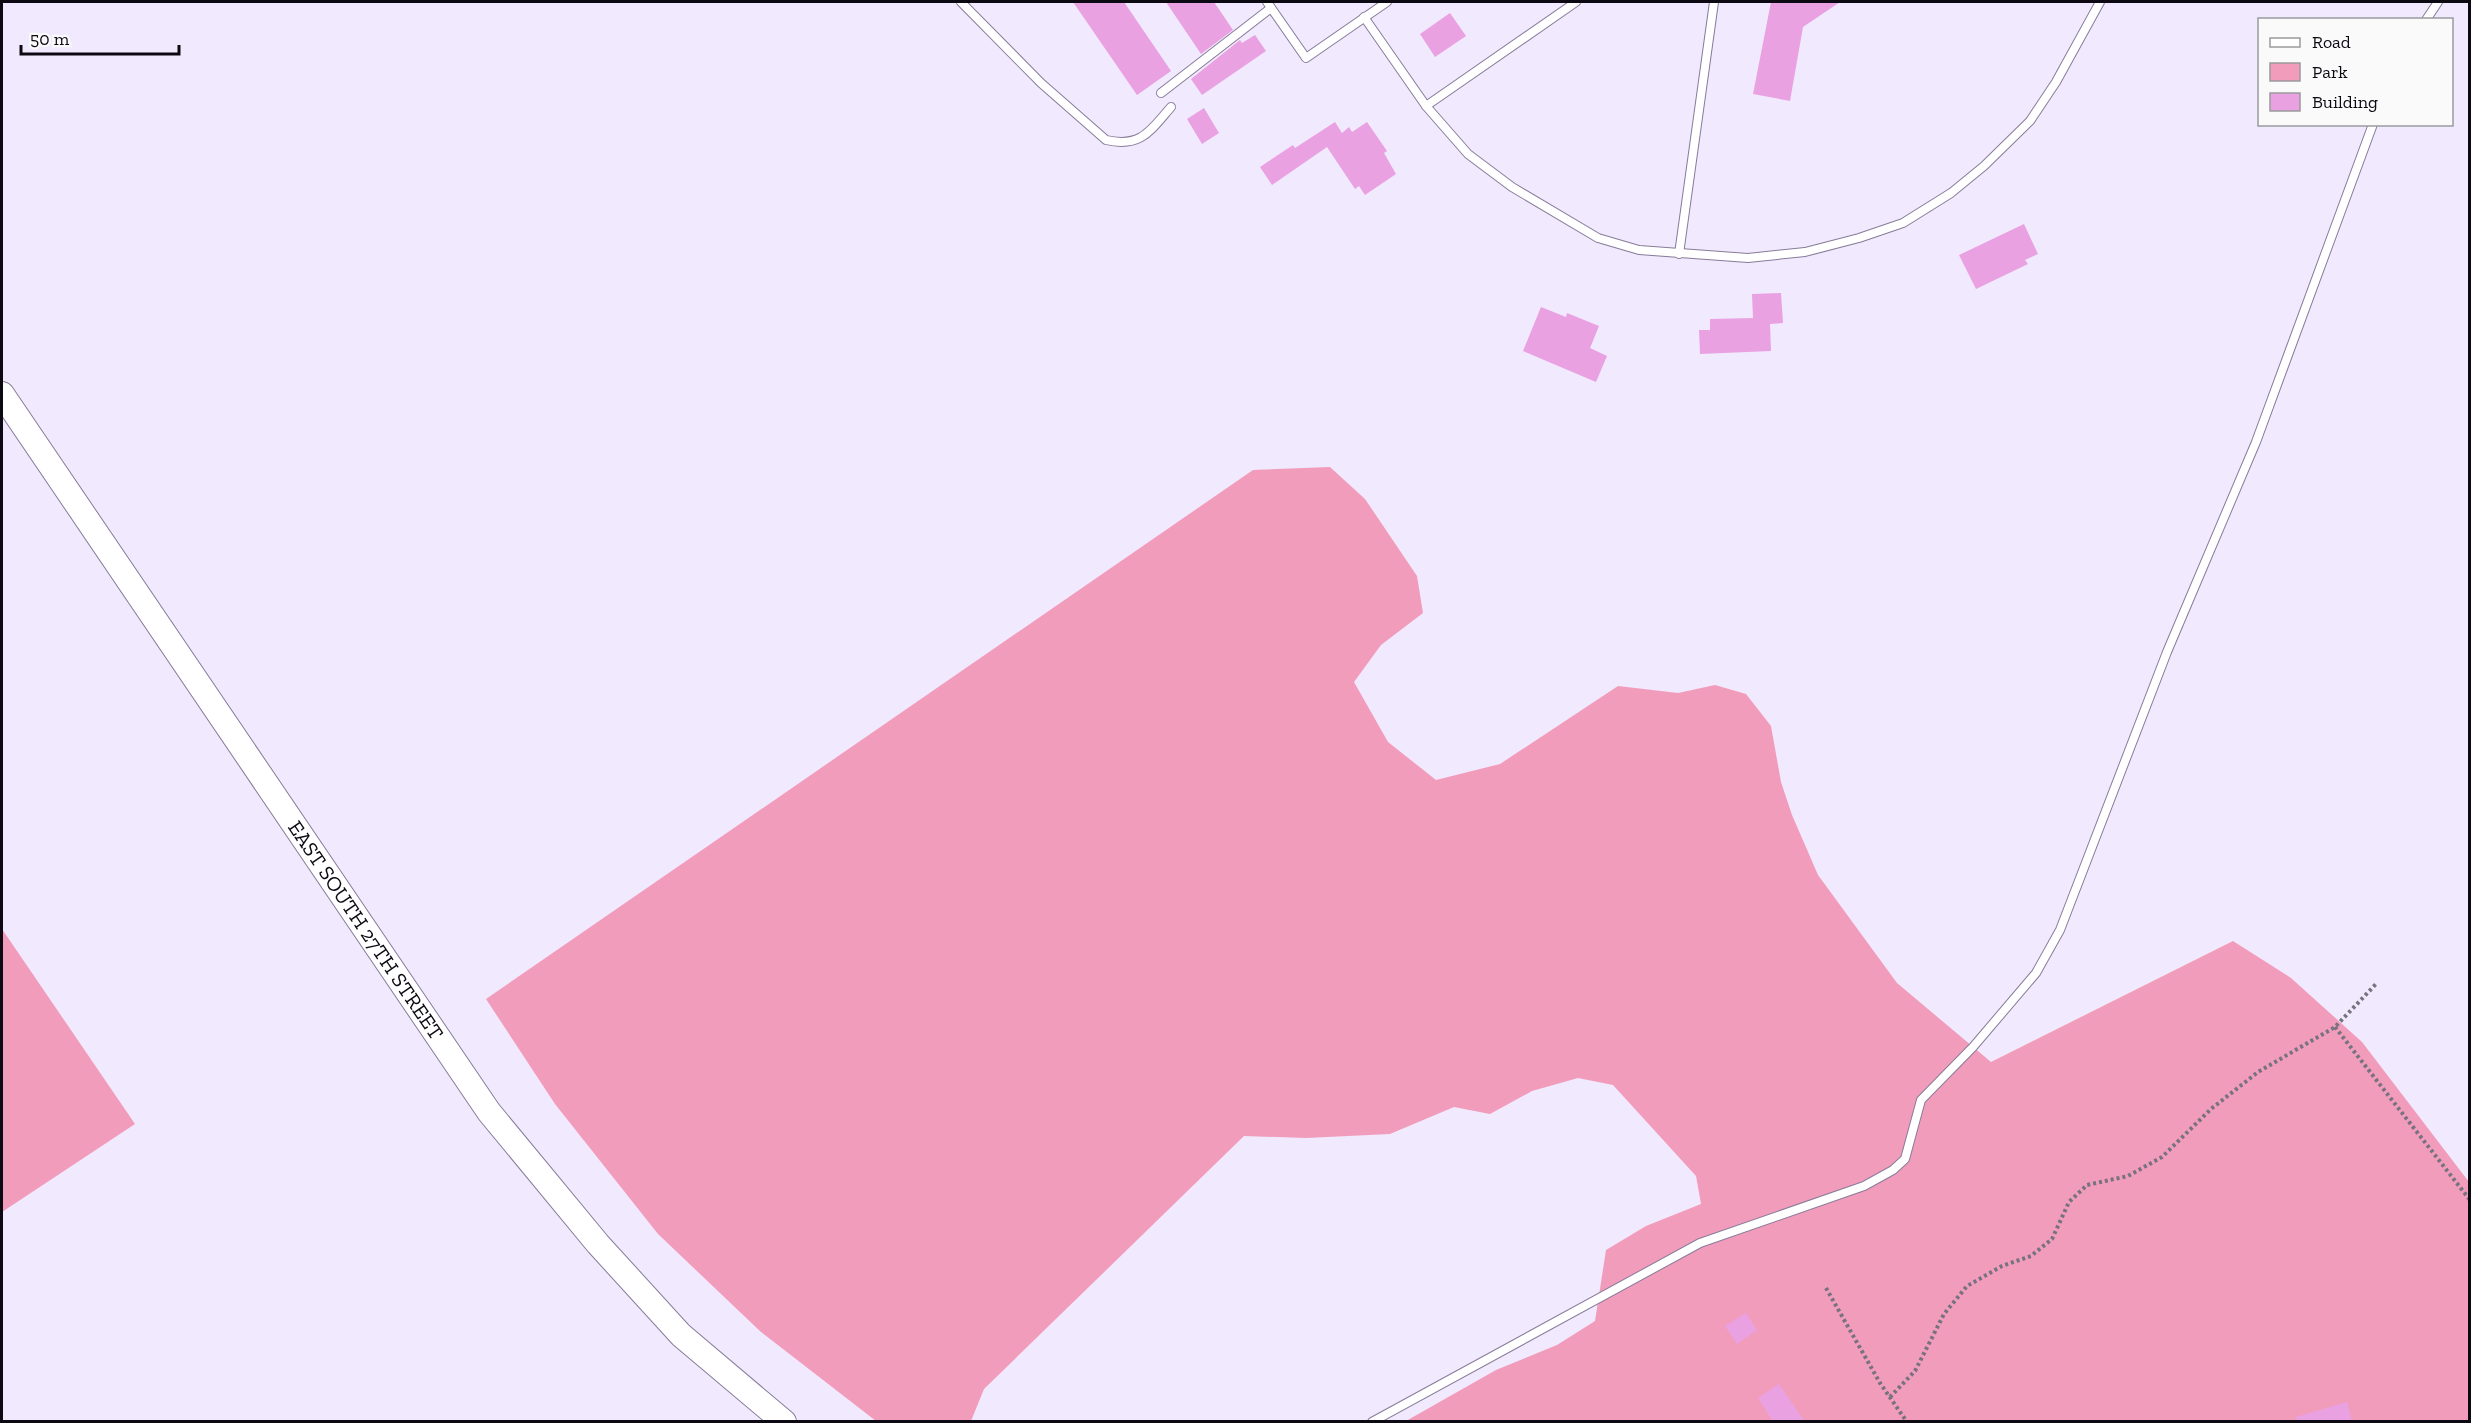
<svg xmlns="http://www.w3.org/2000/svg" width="2471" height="1423" viewBox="0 0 2471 1423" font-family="'Zilla Slab',serif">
  <rect width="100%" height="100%" fill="#f1e9fd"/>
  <!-- green -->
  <g fill="#f29cbb">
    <path d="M 1330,467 L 1365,499 L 1417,576 L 1423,613 L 1381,645 L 1354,682 L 1388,742 L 1436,780 L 1500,764 L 1618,686 L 1678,693 L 1715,685 L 1746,694 L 1771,726 L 1781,782 L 1792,815 L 1818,875 L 1897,983 L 1991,1062 L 2233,941 L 2291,978 L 2362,1042 L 2469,1182 L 2469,1421 L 1406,1421 L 1496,1370 L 1557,1345 L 1595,1321 L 1606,1250 L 1646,1226 L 1701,1204 L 1696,1176 L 1613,1085 L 1578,1078 L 1532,1091 L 1490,1114 L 1454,1107 L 1390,1134 L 1306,1138 L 1244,1136 L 984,1389 L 971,1421 L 876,1421 L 761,1332 L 658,1234 L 555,1104 L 486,999 L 1253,470 Z"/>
    <path d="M 2,929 L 135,1124 L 2,1212 Z"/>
  </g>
  <!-- building -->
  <g fill="#e9a1e1">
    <path d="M 1073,2 L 1124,2 L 1171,71 L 1137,95 Z"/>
    <path d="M 1166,2 L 1214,2 L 1233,30 L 1201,54 Z"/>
    <path d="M 1771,2 L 1840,2 L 1803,27 L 1790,101 L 1753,94 Z"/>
    <path d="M 1450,13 L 1466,36 L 1435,57 L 1420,34 Z"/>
    <path d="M 1255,35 L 1266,51 L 1202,95 L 1191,79 L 1240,40 L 1242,43 Z"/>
    <path d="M 1204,108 L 1219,133 L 1202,144 L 1187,119 Z"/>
    <path d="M 1335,122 L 1342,133 L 1349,127 L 1352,132 L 1367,122 L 1387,151 L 1384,153 L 1396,174 L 1365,195 L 1359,186 L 1355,189 L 1327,147 L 1272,185 L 1260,167 L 1293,145 L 1295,148 Z"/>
    <path d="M 2024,224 L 2038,254 L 2025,260 L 2028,264 L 1976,289 L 1959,255 Z"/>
    <path d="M 1781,293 L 1783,323 L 1770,324 L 1771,351 L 1700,354 L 1699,330 L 1710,330 L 1710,319 L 1753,318 L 1752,294 Z"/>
    <path d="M 1541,307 L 1566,317 L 1567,313 L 1599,326 L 1590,348 L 1607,356 L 1596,382 L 1523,351 Z"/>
    <path d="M 1746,1313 L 1757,1330 L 1737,1344 L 1725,1326 Z"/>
    <path d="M 1779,1384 L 1805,1422 L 1773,1422 L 1758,1398 Z"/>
    <path d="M 2347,1402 L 2352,1422 L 2297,1422 L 2296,1417 Z"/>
  </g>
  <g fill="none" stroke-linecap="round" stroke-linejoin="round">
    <!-- service casing -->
    <g stroke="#887b99" stroke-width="10">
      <g id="service">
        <path d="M 961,2 L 1041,83 L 1106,140 C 1141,148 1150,131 1171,107"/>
        <path d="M 1267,2 L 1306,58 L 1387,2"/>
        <path d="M 1364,17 L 1426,106 L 1468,154 L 1512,187 L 1598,238 L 1639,250 L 1748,258 L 1805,252 L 1859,238 L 1903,223 L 1951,193 L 1984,166 L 2030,121 L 2056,82 L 2100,2"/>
        <path d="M 2426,20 L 2438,2"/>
        <path d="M 1161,93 L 1271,8"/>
        <path d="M 1426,106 L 1576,2"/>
        <path d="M 1679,254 L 1714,2"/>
        <path d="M 1372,1422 L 1700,1243 L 1864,1186 L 1893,1170 L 1905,1159 L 1921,1100 L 1973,1047 L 2036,973 L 2060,930 L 2167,652 L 2256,442 L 2373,124"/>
      </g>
    </g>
    <!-- secondary casing -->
    <g stroke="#887b99" stroke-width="26">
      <g id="secondary">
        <path id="s1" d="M 2,394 L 489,1112 L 598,1244 L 681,1335 L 784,1422"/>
      </g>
    </g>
    <!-- path -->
    <g stroke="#777280" stroke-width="4" stroke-dasharray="3 3" stroke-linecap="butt">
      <path d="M 2335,1027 L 2470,1200"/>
      <path d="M 1826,1288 L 1880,1383 L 1907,1422"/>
      <path d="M 1890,1397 L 1915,1371 L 1944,1314 L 1967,1286 L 2002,1266 L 2031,1256 L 2052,1239 L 2069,1202 L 2087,1185 L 2128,1176 L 2162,1157 L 2211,1109 L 2258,1072 L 2335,1027 L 2376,984"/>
    </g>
    <!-- service -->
    <use href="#service" stroke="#fff" stroke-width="8"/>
    <!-- secondary -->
    <use href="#secondary" stroke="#fff" stroke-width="24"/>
  </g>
  <g text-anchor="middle" stroke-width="4.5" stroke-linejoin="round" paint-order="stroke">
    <!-- street labels -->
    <g font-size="21" fill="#0d0913" stroke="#fafafa">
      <text dy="7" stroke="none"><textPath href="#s1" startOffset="648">EAST SOUTH 27TH STREET</textPath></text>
    </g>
  </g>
  <!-- border -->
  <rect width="2471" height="1423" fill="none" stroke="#0d0913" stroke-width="6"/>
  <!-- legend -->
  <rect x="2258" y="18" width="195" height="108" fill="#fafafa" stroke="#9b9a9e" stroke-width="1.5"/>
  <rect x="2270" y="38" width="30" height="9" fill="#ffffff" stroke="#9b9a9e" stroke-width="1.5"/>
  <text x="2312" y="48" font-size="18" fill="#0d0913">Road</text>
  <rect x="2270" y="63" width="30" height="18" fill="#f29cbb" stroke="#9b9a9e" stroke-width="1.5"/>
  <text x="2312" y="78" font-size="18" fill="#0d0913">Park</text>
  <rect x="2270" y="93" width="30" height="18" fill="#e9a1e1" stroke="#9b9a9e" stroke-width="1.5"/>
  <text x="2312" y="108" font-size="18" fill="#0d0913">Building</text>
  <!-- scale -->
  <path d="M21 45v9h158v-9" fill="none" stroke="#0d0913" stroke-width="3"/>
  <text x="30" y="45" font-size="18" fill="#0d0913" stroke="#fafafa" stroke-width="4.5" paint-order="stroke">50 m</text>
</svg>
